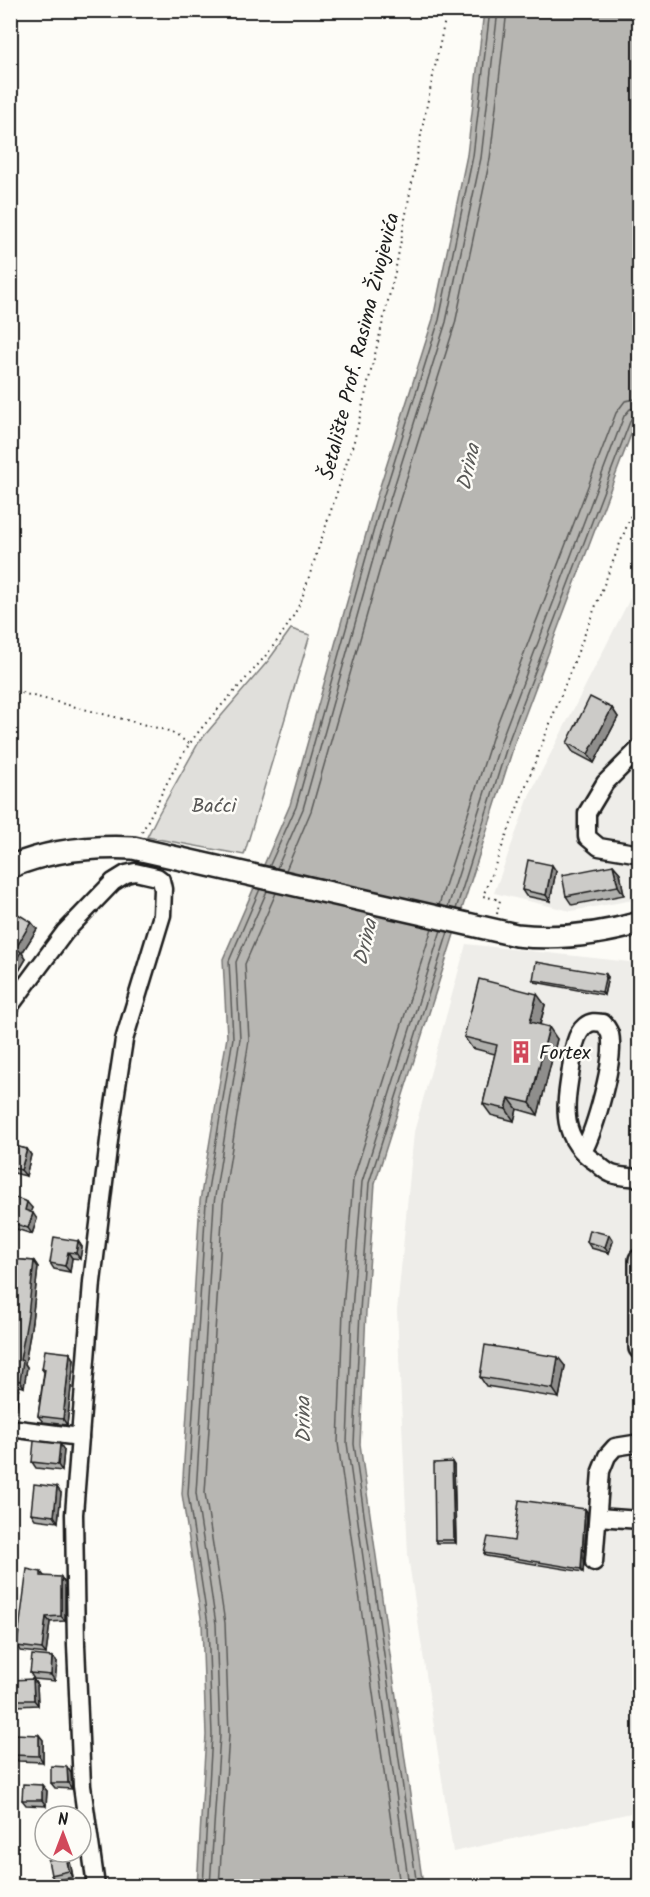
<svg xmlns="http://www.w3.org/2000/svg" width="650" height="1897" viewBox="0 0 650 1897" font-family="Kalam,sans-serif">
  <rect width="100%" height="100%" fill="#fdfcf7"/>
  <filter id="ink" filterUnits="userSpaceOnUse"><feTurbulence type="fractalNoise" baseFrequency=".0167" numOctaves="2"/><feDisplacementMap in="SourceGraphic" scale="12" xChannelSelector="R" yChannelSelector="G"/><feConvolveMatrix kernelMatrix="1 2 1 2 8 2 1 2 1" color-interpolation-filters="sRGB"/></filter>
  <g filter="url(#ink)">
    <!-- built -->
    <g fill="#eeede9">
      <path d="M 639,581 L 639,899 L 571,911 L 494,893 L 530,794 Z"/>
      <path d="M 466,944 L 639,963 L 640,1173 L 636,1193 L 628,1317 L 640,1458 L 640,1811 L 453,1852 L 408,1556 L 397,1311 L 414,1132 Z"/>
    </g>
    <!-- green -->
    <path fill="#e0dfdb" stroke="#7e7e7c" stroke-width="1.5" d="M 291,629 L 310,635 L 244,855 L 147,837 L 159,813 L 199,742 L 268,661 Z"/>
    <!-- water -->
    <path fill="#b7b6b2" stroke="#797876" stroke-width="1.5" d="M 484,11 L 639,11 L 639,413 L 516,739 L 375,1183 L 366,1311 L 360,1444 L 423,1886 L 197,1886 L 206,1735 L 202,1624 L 182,1494 L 200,1201 L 227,1037 L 223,959 L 290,805 L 375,502 L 433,319 L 467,155 Z"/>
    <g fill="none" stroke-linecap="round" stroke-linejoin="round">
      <!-- shore -->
      <g stroke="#5a5a58" stroke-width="1.5">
        <path d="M 269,867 L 296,807 L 381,504 L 439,320 L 473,156 L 490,10"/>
        <path d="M 277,868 L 303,809 L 388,506 L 446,322 L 481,158 L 498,10"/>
        <path d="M 286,870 L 311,811 L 397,509 L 455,324 L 490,159 L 507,10"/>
        <path d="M 439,905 L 494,732 L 616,413 L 625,401 L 640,398"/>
        <path d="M 448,907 L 503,735 L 624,416 L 630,409 L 640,407"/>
        <path d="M 456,909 L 510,737 L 631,419 L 635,415 L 640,414"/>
        <path d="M 203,1886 L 212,1735 L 208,1624 L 188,1494 L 206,1202 L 233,1038 L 229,961 L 260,889"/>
        <path d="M 210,1886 L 220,1735 L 216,1624 L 196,1493 L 214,1203 L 240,1039 L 236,962 L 267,891"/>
        <path d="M 219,1886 L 229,1735 L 225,1623 L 205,1493 L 223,1204 L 249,1040 L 245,964 L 276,893"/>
        <path d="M 400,1886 L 338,1443 L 343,1310 L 353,1180 L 432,928"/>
        <path d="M 409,1886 L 347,1443 L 352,1310 L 362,1182 L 441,930"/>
        <path d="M 417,1886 L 354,1444 L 360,1311 L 369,1183 L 448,932"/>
      </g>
      <!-- minor casing -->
      <g stroke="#1c1c1c" stroke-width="21">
        <g id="minor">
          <path d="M 640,748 L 605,783 L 587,813 L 587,837 L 599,847 L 640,854"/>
          <path d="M 10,1006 L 65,932 L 113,882 L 126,874 L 135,872 L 157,877 L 161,880 L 163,889 L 162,915 L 124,1040 L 110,1132 L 92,1282 L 74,1514 L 76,1645 L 82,1786 L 96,1886"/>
          <path d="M 583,1152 C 595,1129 616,1059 610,1034 C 608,1029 606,1026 603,1023 C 596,1022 591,1021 585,1026 C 574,1035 573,1055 571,1069 C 565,1107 559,1139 597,1163 C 601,1167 607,1172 612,1174 C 620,1177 631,1177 640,1178"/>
          <path d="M 10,1428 L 80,1437"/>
          <path d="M 598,1517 L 640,1520"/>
          <path d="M 594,1562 L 601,1471 L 607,1456 L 615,1447 L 640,1443"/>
        </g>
      </g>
      <!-- major casing -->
      <g stroke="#1c1c1c" stroke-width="26">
        <g id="major">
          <path d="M 10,867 C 50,850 90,846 133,848 L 516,935 C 559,940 598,935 640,923"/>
          <path d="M 640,1260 L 640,1348"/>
        </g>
      </g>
      <!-- path -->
      <g stroke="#1c1c1c" stroke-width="2" stroke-dasharray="1.5 4.5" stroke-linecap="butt">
        <path d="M 10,690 L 169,731 L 190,744"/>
        <path d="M 142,832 C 158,802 176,761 196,735 C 232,690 276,654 301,601 L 354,441 L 395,272 L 424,119 L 447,10"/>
        <path d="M 497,914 L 500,900 L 483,896 L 640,492"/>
      </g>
      <!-- minor -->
      <use href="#minor" stroke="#fdfcf7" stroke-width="16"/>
      <!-- major -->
      <use href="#major" stroke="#fdfcf7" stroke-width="21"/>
    </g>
    <!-- wall -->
    <g fill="#afafac" stroke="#1c1c1c" stroke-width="1.5">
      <path d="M 612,708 L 618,717 L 594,763 L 573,752 L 567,743 Z"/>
      <path d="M 613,865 L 620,873 L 624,895 L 572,905 L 566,896 Z"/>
      <path d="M 556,871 L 550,901 L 526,896 L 522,890 Z"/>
      <path d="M 10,915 L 31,922 L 37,929 L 22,953 L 26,959 L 16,976 L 10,972 Z"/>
      <path d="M 608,977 L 604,995 L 535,982 L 533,980 Z"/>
      <path d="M 545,1005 L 540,1025 L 557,1039 L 538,1115 L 517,1109 L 514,1121 L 491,1115 L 483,1104 L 495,1054 L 472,1048 L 464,1037 Z"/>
      <path d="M 10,1145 L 27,1149 L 31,1155 L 26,1176 L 10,1172 Z"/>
      <path d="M 11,1196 L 32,1208 L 30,1212 L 37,1219 L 32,1234 L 10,1227 Z"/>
      <path d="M 609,1235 L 613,1241 L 609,1253 L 591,1248 L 587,1242 Z"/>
      <path d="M 78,1241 L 82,1247 L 80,1259 L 72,1258 L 70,1272 L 54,1269 L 50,1263 Z"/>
      <path d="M 10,1259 L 34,1261 L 38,1267 L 32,1321 L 25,1364 L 27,1367 L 24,1387 L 19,1386 L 15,1418 L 10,1418 Z"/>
      <path d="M 70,1353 L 74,1359 L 67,1425 L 43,1422 L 38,1416 L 44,1372 L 42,1369 Z"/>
      <path d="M 565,1366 L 559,1398 L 486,1386 L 480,1377 Z"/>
      <path d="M 64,1450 L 62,1471 L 36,1468 L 32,1462 Z"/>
      <path d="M 454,1465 L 456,1543 L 437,1543 L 435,1540 Z"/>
      <path d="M 61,1493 L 58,1522 L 35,1519 L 31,1513 Z"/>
      <path d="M 585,1509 L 587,1512 L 583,1572 L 486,1556 L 484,1553 L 514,1541 Z"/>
      <path d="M 41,1572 L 44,1576 L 65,1583 L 65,1621 L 50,1622 L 46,1654 L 20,1651 L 17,1646 Z"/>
      <path d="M 57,1662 L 55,1681 L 34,1679 L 30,1673 Z"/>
      <path d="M 33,1679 L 37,1685 L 38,1705 L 17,1706 L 13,1700 Z"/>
      <path d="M 39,1735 L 43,1740 L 43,1762 L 18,1761 L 13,1755 Z"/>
      <path d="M 67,1767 L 71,1773 L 72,1789 L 55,1788 L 51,1783 Z"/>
      <path d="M 42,1785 L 47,1791 L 46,1806 L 26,1805 L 22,1800 Z"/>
      <path d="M 70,1862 L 73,1877 L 55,1881 L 51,1875 Z"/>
    </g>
    <!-- shaded-wall -->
    <g fill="#8f8e8c" stroke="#1c1c1c" stroke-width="1.5">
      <path d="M 612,708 L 618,717 L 594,763 L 588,754 Z"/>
      <path d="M 552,865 L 556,871 L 550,901 L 546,895 Z"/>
      <path d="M 613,865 L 620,873 L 624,895 L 618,886 Z"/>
      <path d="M 31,922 L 37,929 L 22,953 L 26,959 L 16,976 L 11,968 L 16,948 Z"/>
      <path d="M 606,974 L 608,977 L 604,995 L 602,992 Z"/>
      <path d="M 537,994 L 545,1005 L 537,1034 L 530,1022 Z"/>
      <path d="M 549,1027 L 557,1039 L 538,1115 L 530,1103 Z"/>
      <path d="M 509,1098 L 517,1109 L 514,1121 L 506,1109 Z"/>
      <path d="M 27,1149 L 31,1155 L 26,1176 L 21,1170 Z"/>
      <path d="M 27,1202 L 32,1208 L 29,1216 L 25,1210 Z"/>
      <path d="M 33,1213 L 37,1219 L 32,1234 L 28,1228 Z"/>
      <path d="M 609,1235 L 613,1241 L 609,1253 L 605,1247 Z"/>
      <path d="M 78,1241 L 82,1247 L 80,1259 L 76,1253 Z"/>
      <path d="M 68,1252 L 72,1258 L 70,1272 L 65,1266 Z"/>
      <path d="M 34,1261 L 38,1267 L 32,1321 L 25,1364 L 27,1367 L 24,1387 L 20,1381 L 20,1360 Z"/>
      <path d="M 70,1353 L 74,1359 L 67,1425 L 63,1419 Z"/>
      <path d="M 558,1357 L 565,1366 L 559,1398 L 553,1389 Z"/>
      <path d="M 15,1380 L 19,1386 L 15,1418 L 11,1412 Z"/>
      <path d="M 60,1444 L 64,1450 L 62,1471 L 58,1465 Z"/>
      <path d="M 452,1462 L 454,1465 L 456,1543 L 454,1540 Z"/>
      <path d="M 57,1487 L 61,1493 L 58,1522 L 54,1516 Z"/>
      <path d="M 585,1509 L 587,1512 L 583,1572 L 581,1569 Z"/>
      <path d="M 61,1577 L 65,1583 L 65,1621 L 61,1616 Z"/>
      <path d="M 46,1617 L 50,1622 L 46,1654 L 42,1649 Z"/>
      <path d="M 52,1657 L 57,1662 L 55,1681 L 51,1675 Z"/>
      <path d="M 33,1679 L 37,1685 L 38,1705 L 34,1700 Z"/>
      <path d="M 39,1735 L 43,1740 L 43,1762 L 39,1756 Z"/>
      <path d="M 67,1767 L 71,1773 L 72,1789 L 68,1783 Z"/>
      <path d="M 42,1785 L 47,1791 L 46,1806 L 42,1800 Z"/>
      <path d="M 66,1856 L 70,1862 L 73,1877 L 69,1871 Z"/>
    </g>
    <!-- building -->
    <g fill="#cccbc8" stroke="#1c1c1c" stroke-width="1.5">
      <path d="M 590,697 L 612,708 L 588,754 L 567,743 Z"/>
      <path d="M 528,860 L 552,865 L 546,895 L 522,890 Z"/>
      <path d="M 613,865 L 618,886 L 566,896 L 562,875 Z"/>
      <path d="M 13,911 L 31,922 L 16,948 L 21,952 L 11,968 L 10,915 Z"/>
      <path d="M 536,962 L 606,974 L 602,992 L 533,980 Z"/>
      <path d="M 479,979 L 537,994 L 530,1022 L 549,1027 L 530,1103 L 509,1098 L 506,1109 L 483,1104 L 497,1045 L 464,1037 Z"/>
      <path d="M 10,1145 L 27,1149 L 21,1170 L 10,1167 Z"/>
      <path d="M 11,1196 L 27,1202 L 25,1210 L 33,1213 L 28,1228 L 10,1222 Z"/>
      <path d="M 590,1230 L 609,1235 L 605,1247 L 587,1242 Z"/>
      <path d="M 54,1237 L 78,1241 L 76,1253 L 68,1252 L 65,1266 L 50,1263 Z"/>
      <path d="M 10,1259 L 34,1261 L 28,1315 L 20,1360 L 23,1361 L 20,1381 L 15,1380 L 11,1412 Z"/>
      <path d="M 485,1345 L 558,1357 L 553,1389 L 480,1377 Z"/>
      <path d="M 45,1350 L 70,1353 L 63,1419 L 38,1416 L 45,1369 L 42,1369 Z"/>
      <path d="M 34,1441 L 60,1444 L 58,1465 L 32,1462 Z"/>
      <path d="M 452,1462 L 454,1540 L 435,1540 L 434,1463 Z"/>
      <path d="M 34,1484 L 57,1487 L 54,1516 L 31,1513 Z"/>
      <path d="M 519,1500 L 585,1509 L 581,1569 L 484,1553 L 488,1537 L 514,1541 Z"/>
      <path d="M 27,1569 L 41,1572 L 41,1576 L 61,1577 L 61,1616 L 46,1617 L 42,1649 L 17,1646 Z"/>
      <path d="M 32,1655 L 52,1657 L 51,1675 L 30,1673 Z"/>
      <path d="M 33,1679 L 34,1700 L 13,1700 L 12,1680 Z"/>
      <path d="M 14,1734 L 39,1735 L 39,1756 L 13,1755 Z"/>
      <path d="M 51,1766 L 67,1767 L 68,1783 L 51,1783 Z"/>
      <path d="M 23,1784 L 42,1785 L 42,1800 L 22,1800 Z"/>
      <path d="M 66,1856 L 69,1871 L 51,1875 L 48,1860 Z"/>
    </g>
  </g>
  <!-- icons -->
  <defs>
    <g id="building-bare" transform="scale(1.8)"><path d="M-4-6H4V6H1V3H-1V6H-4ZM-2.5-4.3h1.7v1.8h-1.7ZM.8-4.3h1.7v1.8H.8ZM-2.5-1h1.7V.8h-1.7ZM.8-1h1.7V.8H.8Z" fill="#d1495b" stroke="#fdfcf7" stroke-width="2.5" paint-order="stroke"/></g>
  </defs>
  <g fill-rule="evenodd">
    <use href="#building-bare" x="521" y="1052"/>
  </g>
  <g text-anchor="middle" stroke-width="5" stroke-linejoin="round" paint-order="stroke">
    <!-- street labels -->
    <g font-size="20" fill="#1c1c1c" stroke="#fdfcf7">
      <text transform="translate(359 346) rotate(-76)" y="7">Šetalište Prof. Rasima Živojevića</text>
    </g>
    <!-- park labels -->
    <g font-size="20" fill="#575655" stroke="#fdfcf7">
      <text x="214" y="812">Baćci</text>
    </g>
    <!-- poi labels -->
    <g font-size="20" fill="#1c1c1c" stroke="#fdfcf7" text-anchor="start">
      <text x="539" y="1059">Fortex</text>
    </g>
    <!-- water labels -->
    <g font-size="21" font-style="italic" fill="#5a5a58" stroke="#fdfcf7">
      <text transform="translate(468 467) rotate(-78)" y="7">Drina</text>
      <text transform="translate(365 942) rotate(-77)" y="7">Drina</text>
      <text transform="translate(303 1420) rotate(-91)" y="7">Drina</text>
    </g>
  </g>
  <!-- margin -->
  <rect width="650" height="1897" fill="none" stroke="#fdfcf7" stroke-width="36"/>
  <rect x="18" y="18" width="614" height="1861" fill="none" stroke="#1c1c1c" stroke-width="2" filter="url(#ink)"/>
  <!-- north arrow -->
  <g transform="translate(63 1834)"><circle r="28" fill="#fdfcf7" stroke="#a3a29f" stroke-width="1.5"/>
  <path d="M0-4.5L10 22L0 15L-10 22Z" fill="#d1495b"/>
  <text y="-9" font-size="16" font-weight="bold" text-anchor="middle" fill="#1c1c1c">N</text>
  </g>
</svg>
